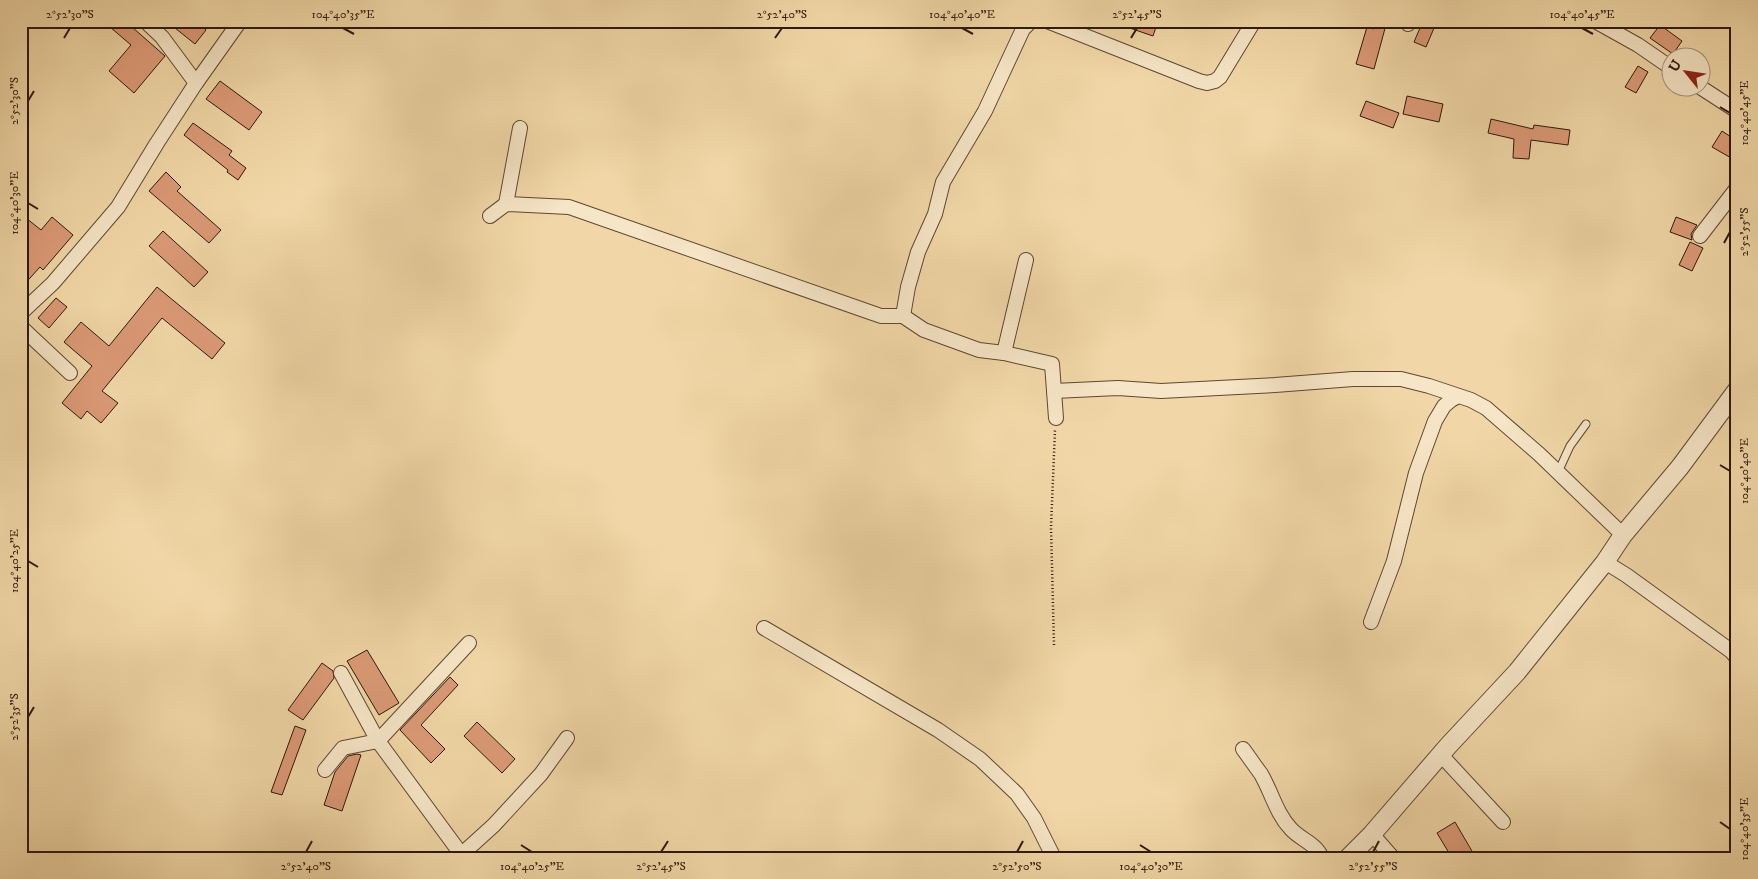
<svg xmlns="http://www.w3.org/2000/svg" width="1758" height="879" viewBox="0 0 1758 879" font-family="'IM FELL DW Pica',serif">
  <rect width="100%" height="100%" fill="#f1d7a7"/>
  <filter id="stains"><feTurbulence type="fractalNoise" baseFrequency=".004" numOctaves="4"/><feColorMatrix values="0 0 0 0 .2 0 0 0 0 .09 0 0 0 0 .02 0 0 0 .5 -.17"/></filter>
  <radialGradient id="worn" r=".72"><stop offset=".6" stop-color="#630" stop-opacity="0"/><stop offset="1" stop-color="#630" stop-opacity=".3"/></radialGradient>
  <!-- building -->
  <g fill="#dc9a77" stroke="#2d190b">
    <path d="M 103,21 L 136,21 L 132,27 L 165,56 L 134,93 L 109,71 L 131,45 Z"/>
    <path d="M 181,21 L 196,21 L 206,30 L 195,44 L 175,28 Z"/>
    <path d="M 1115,21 L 1158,21 L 1153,36 L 1115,23 Z"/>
    <path d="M 1376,21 L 1387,21 L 1374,69 L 1356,64 L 1367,27 L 1374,29 Z"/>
    <path d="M 1423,21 L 1437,21 L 1426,47 L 1414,42 Z"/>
    <path d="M 1660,25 L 1682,41 L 1673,54 L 1650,38 Z"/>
    <path d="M 1638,66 L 1648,72 L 1636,93 L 1625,87 Z"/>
    <path d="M 220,81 L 262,112 L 249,130 L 206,99 Z"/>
    <path d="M 1407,96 L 1443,104 L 1439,122 L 1403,114 Z"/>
    <path d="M 1366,101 L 1399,113 L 1393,128 L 1360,116 Z"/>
    <path d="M 1491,119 L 1533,129 L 1534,125 L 1570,130 L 1568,145 L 1531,140 L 1529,159 L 1513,158 L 1514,139 L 1488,133 Z"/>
    <path d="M 193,123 L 232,151 L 229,155 L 246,168 L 238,180 L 227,172 L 228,170 L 184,135 Z"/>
    <path d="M 1722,131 L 1737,141 L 1737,153 L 1733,159 L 1712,147 Z"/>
    <path d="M 166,172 L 181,187 L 177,191 L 221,230 L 209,243 L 149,191 Z"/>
    <path d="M 21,214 L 41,230 L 52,217 L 73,235 L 43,270 L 40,267 L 21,288 Z"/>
    <path d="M 1676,217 L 1697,225 L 1691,234 L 1692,240 L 1670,232 Z"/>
    <path d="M 163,231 L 208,272 L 194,287 L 149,246 Z"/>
    <path d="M 1690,242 L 1703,248 L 1692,271 L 1679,265 Z"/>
    <path d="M 157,287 L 225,343 L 212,359 L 162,318 L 102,391 L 118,403 L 101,423 L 87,411 L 81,419 L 62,403 L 92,366 L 64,342 L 81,322 L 109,346 Z"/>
    <path d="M 56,298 L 67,307 L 49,328 L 38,318 Z"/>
    <path d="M 367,650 L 399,703 L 379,715 L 347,661 Z"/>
    <path d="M 322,663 L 333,671 L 334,678 L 303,720 L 288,710 Z"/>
    <path d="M 450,677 L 458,685 L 421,725 L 445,749 L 431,763 L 400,730 Z"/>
    <path d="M 477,722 L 515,759 L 502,773 L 464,736 Z"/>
    <path d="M 295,726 L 306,730 L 282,795 L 271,792 Z"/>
    <path d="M 357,754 L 361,755 L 342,811 L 324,805 L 335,772 L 348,756 Z"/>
    <path d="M 1455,822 L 1476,858 L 1452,858 L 1437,833 Z"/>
  </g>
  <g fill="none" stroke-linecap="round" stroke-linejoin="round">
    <!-- service casing -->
    <g stroke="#5e4832" stroke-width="9">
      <path id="service" d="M 1558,472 L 1570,446 L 1586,424"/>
    </g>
    <!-- minor casing -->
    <g stroke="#5e4832" stroke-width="16">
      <g id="minor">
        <path d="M 145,21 L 162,37 L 196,83"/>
        <path d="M 1047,21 L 1199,81 L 1207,83 L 1215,81 L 1220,77 L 1254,21"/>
        <path d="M 1595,21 L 1638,45 L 1670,67"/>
        <path d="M 1408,24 L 1410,21"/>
        <path d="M 1700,87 L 1737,111"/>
        <path d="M 506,204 L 520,128"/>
        <path d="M 490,216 L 506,204 L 569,207 L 881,316 L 903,316 L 924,330 L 979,350 L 1004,353 L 1052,364 L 1054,391 L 1118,388 L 1161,391 L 1275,385 L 1353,379 L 1401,379 L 1429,386 L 1471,400 L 1486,408 L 1539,454 L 1623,535"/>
        <path d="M 1700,236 L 1737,188"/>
        <path d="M 21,313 L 53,283 L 118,207 L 157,143 L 196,83 L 240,21"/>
        <path d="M 903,316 L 908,287 L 918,252 L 935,214 L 943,182 L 985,111 L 1023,29 L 1031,21"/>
        <path d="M 21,327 L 70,373"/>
        <path d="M 1004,353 L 1026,260"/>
        <path d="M 1054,391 L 1056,418"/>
        <path d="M 1605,562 L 1626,575 L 1731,651 L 1737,658"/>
        <path d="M 1371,622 L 1394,561 L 1416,473 L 1435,421 L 1444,406 L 1451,400 L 1458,396"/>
        <path d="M 764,628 L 938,730 L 980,759 L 1017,794 L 1034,818 L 1054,858"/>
        <path d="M 341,673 L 378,741 L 469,643"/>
        <path d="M 1243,749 C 1249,757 1255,766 1261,774 C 1272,793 1276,813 1291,829 C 1301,840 1316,843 1322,858"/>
        <path d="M 1441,755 L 1503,822"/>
        <path d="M 325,770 L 343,748 L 378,741 L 464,858"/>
        <path d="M 1372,834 L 1393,858"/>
        <path d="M 462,854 L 494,825 L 541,774 L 567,738"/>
      </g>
    </g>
    <!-- tertiary casing -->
    <g stroke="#5e4832" stroke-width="20">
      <path id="tertiary" d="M 1348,858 L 1372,834 L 1448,746 L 1517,672 L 1605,562 L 1623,535 L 1680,467 L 1737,390"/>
    </g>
    <!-- path -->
    <path stroke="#2d190b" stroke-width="2.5" stroke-dasharray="1 2.5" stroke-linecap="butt" d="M 1054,645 L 1051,527 L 1055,430"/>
    <!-- service -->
    <use href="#service" stroke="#f6e5c6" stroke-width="7"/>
    <!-- minor -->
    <use href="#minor" stroke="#f6e5c6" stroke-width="14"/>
    <!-- tertiary -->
    <use href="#tertiary" stroke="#f6e5c6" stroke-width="18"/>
  </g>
  <!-- ticks -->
  <path fill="none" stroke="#2d190b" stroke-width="2" d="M 343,28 L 354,34M 962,28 L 973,34M 1582,28 L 1593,34M 64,38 L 70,28M 775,38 L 782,28M 1131,38 L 1137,28M 28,101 L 34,91M 1720,107 L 1730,113M 28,203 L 38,209M 1724,243 L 1730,232M 1720,465 L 1730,471M 28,561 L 38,567M 28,717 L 34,707M 1720,822 L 1730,829M 521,845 L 532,852M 1140,845 L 1151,852M 306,852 L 312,841M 661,852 L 668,841M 1017,852 L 1023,841M 1373,852 L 1379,841"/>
  <!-- margin -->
  <rect width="1758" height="879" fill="none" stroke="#f1d7a7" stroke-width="55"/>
  <!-- north arrow -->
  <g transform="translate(1686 72) rotate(300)"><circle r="24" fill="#f6e5c6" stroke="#a6937b"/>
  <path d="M0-4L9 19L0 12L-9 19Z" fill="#8f2418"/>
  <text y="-8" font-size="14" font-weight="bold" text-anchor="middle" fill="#2d190b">U</text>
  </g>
  <rect x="28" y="28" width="1702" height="824" fill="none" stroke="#2d190b" stroke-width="2"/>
  <g font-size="12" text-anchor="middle" fill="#2d190b">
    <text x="70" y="18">2°52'30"S</text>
    <text x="343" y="18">104°40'35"E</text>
    <text x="782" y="18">2°52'40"S</text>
    <text x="962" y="18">104°40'40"E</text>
    <text x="1137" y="18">2°52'45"S</text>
    <text x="1582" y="18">104°40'45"E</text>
    <text transform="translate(14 101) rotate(-90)" y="4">2°52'30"S</text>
    <text transform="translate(1744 113) rotate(-90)" y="4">104°40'45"E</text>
    <text transform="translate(14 203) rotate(-90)" y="4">104°40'30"E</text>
    <text transform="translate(1744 232) rotate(-90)" y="4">2°52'55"S</text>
    <text transform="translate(1744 471) rotate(-90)" y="4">104°40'40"E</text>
    <text transform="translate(14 561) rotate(-90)" y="4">104°40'25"E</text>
    <text transform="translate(14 717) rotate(-90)" y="4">2°52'35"S</text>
    <text transform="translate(1744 829) rotate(-90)" y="4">104°40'35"E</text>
    <text x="306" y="870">2°52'40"S</text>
    <text x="532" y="870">104°40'25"E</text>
    <text x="661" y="870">2°52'45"S</text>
    <text x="1017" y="870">2°52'50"S</text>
    <text x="1151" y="870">104°40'30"E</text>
    <text x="1373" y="870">2°52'55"S</text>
  </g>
  <rect width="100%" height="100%" filter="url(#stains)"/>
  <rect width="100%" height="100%" fill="url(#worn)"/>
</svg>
